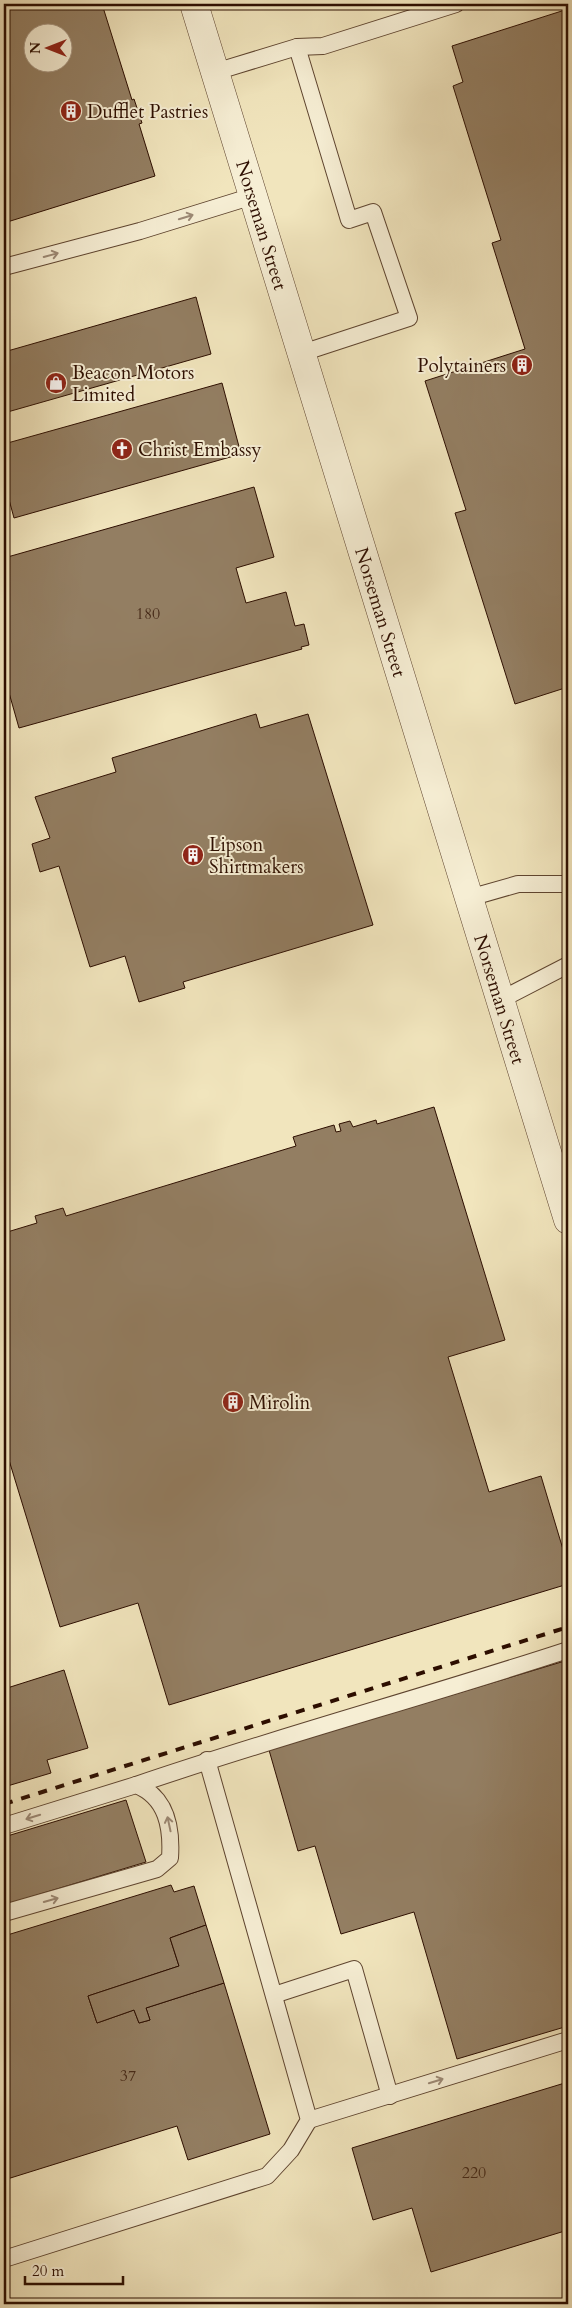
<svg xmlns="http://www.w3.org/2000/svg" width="572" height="2308" viewBox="0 0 572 2308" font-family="Cardo,serif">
  <rect width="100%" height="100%" fill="#f1e5bd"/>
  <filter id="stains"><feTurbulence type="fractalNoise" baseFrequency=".004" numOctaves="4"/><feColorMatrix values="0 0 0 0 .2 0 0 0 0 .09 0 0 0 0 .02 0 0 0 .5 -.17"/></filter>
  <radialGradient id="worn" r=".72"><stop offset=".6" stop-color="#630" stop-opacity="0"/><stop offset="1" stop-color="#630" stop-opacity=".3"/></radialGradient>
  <!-- building -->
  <g fill="#937e62" stroke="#2d0e00" fill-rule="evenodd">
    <path d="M 4,4 L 102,4 L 132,100 L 134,99 L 142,123 L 139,124 L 155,176 L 4,223 ZM 32,32 L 62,32 L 62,62 L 32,62 Z"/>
    <path d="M 568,9 L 568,687 L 515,704 L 455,513 L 466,510 L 425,381 L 525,349 L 492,243 L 501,240 L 453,86 L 463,82 L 452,46 Z"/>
    <path d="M 196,297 L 211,354 L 4,413 L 4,352 Z"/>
    <path d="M 222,383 L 241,454 L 14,518 L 4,481 L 4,444 Z"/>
    <path d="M 254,487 L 274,557 L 236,568 L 246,603 L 286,592 L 295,626 L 304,624 L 309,645 L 301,647 L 302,649 L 19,728 L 4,675 L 4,558 Z"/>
    <path d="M 256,714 L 260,728 L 308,714 L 373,925 L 183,982 L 185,988 L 139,1002 L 125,956 L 90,967 L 59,866 L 40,872 L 32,844 L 50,838 L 35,797 L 116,772 L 112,758 Z"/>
    <path d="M 434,1107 L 505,1340 L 448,1357 L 489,1492 L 541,1476 L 568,1566 L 568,1584 L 169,1705 L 138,1603 L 60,1627 L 5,1447 L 4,1447 L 4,1233 L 37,1223 L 35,1216 L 63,1208 L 66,1216 L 296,1146 L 293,1137 L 334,1125 L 336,1132 L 341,1131 L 339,1124 L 350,1121 L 353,1127 L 376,1120 L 377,1124 Z"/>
    <path d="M 568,1660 L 568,2026 L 457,2059 L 414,1912 L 341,1934 L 315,1846 L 298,1851 L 269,1750 Z"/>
    <path d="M 64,1670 L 88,1748 L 47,1760 L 51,1773 L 4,1787 L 4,1689 Z"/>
    <path d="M 126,1800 L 146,1862 L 4,1905 L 4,1837 Z"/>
    <path d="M 171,1885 L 174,1892 L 194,1886 L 206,1925 L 170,1938 L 179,1966 L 88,1996 L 97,2023 L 134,2010 L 139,2023 L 150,2020 L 146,2008 L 224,1983 L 270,2134 L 188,2160 L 177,2126 L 4,2180 L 4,1936 Z"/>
    <path d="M 206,1925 L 224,1983 L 146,2008 L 150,2020 L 139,2023 L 134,2010 L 97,2023 L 88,1996 L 179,1966 L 170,1938 Z"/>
    <path d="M 568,2082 L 568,2232 L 568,2230 L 431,2272 L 412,2208 L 373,2220 L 352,2148 Z"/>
  </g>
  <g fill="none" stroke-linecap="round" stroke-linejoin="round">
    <!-- service casing -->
    <g stroke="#5e442f" stroke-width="18">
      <g id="service">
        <path d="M 297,47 L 349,220 L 373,212 L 409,318 L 302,353"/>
        <path d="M 215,72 L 297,47 L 323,46 L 456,4"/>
        <path d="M 4,267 L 140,231 L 253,196"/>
        <path d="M 469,898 L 518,884 L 568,884"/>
        <path d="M 500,1000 L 568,965"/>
        <path d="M 136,1785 C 279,1736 425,1697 568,1650"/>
        <path d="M 4,1826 L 136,1785 C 167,1797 172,1828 170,1858 L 157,1869 L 4,1913"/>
        <path d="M 274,1995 L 354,1969 L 390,2096"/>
        <path d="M 309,2120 L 568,2040"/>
        <path d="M 4,2259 L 267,2176 L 291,2150 L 309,2120 L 207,1760"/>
      </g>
    </g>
    <!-- tertiary casing -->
    <g stroke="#5e442f" stroke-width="29">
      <path id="tertiary" d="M 194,4 L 568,1220"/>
    </g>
    <!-- service -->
    <use href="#service" stroke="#f6eed4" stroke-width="16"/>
    <!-- tertiary -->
    <use href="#tertiary" stroke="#f6eed4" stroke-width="28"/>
    <!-- rail -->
    <path stroke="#2d0e00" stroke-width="4" stroke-dasharray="9 9" stroke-linecap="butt" d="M 4,1804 L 568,1627"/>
  </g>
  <!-- one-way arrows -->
  <defs><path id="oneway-shaft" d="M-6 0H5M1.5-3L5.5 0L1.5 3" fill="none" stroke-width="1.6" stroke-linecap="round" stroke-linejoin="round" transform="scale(1.25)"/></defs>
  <g stroke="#9c8975">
    <use href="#oneway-shaft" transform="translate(186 217) rotate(-17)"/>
    <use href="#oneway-shaft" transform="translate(51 255) rotate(-15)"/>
    <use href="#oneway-shaft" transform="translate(33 1817) rotate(163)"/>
    <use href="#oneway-shaft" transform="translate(169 1824) rotate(-102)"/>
    <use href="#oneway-shaft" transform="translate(51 1900) rotate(-16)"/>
    <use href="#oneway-shaft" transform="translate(436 2081) rotate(-17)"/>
  </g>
  <!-- icons -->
  <defs>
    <g id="building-disc" transform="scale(1.125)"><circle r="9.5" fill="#8f2418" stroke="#f6eed4"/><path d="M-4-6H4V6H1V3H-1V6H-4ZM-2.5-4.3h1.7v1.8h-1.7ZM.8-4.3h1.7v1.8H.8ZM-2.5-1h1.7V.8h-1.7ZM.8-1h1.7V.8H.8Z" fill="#fff"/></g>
    <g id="shop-disc" transform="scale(1.125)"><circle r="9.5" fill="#8f2418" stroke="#f6eed4"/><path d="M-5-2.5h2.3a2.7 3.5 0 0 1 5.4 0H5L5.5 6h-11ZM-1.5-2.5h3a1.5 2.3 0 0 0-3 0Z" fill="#fff"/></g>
    <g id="church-disc" transform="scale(1.125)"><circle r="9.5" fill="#8f2418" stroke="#f6eed4"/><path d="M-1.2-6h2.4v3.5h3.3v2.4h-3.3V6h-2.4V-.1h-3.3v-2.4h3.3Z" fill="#fff"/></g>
  </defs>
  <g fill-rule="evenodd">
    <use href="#building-disc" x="71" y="111"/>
    <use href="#building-disc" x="522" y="365"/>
    <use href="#shop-disc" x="56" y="383"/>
    <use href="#church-disc" x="122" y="449"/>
    <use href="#building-disc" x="193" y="855"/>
    <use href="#building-disc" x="233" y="1402"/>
  </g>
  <g text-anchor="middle" stroke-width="4" stroke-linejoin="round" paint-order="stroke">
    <!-- number labels -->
    <g font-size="16" fill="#462a18">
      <text x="148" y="619">180</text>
      <text x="128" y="2081">37</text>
      <text x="474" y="2178">220</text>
    </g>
    <!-- poi labels -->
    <g font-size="19" fill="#2d0e00" stroke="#f6eed4" text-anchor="start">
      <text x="87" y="118">Dufflet Pastries</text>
      <text x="506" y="372" text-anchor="end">Polytainers</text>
      <text x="72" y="379">Beacon Motors<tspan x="72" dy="22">Limited</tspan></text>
      <text x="138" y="456">Christ Embassy</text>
      <text x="209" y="851">Lipson<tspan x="209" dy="22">Shirtmakers</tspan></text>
      <text x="249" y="1409">Mirolin</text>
    </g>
    <!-- street labels -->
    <g font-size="19" fill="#2d0e00" stroke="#f6eed4">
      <text transform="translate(262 225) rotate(73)" y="7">Norseman Street</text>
      <text transform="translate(381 612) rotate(73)" y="7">Norseman Street</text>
      <text transform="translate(500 999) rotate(73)" y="7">Norseman Street</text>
    </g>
  </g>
  <!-- margin -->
  <rect width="572" height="2308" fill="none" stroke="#f1e5bd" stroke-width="20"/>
  <rect x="5" y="5" width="562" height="2298" fill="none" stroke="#2d0e00" stroke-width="2.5"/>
  <rect x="10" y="10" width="552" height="2288" fill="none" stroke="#2d0e00"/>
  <!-- north arrow -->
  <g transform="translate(48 48) rotate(270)"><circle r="24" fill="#f6eed4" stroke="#a6947f"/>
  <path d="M0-4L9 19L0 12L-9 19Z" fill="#8f2418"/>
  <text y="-8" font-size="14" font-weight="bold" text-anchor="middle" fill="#2d0e00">N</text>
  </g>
  <!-- scale -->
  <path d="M25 2276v8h98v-8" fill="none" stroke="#2d0e00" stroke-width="2.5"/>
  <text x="32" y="2276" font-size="15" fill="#2d0e00" stroke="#f6eed4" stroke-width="4" paint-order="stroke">20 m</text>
  <rect width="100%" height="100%" filter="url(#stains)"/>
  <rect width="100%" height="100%" fill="url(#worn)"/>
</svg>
